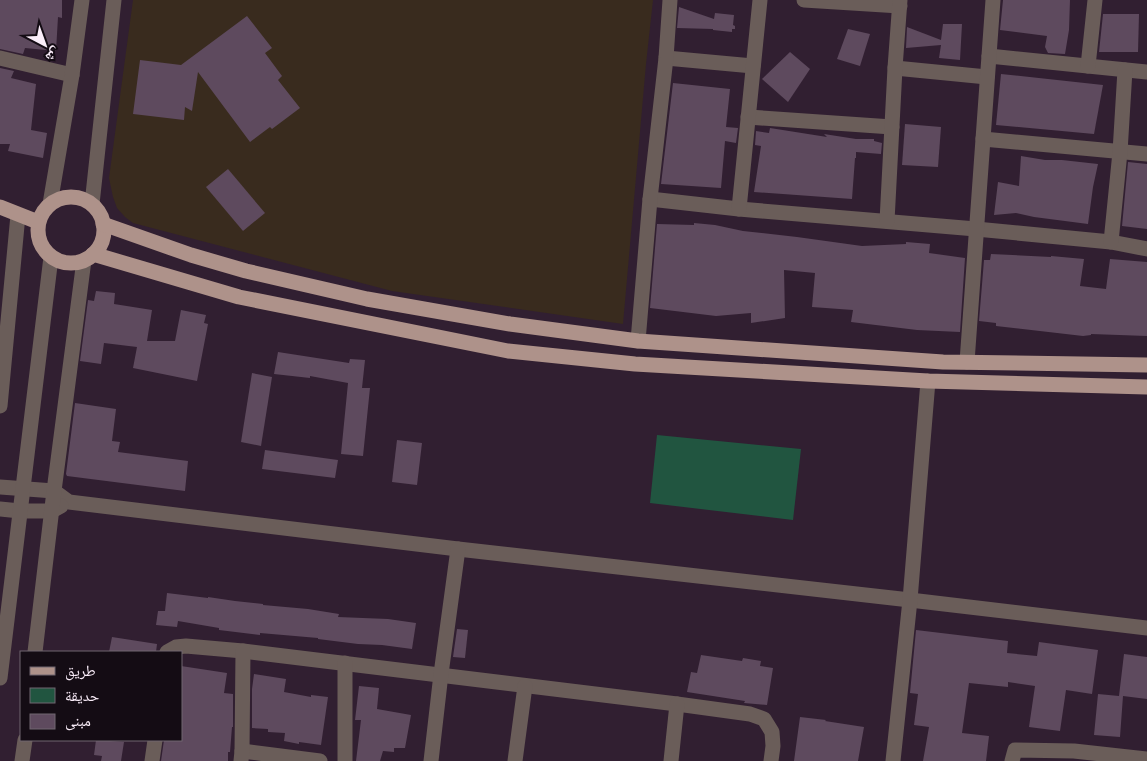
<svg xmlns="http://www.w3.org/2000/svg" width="1147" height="761" viewBox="0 0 1147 761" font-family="Quicksand,'Noto Naskh Arabic',sans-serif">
  <rect width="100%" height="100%" fill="#311f31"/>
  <!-- commercial -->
  <path fill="#392b1e" d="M 133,0 L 653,0 L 646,64 L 623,324 L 392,291 L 133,223 L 125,217 L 117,208 L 113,197 L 109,178 Z"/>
  <!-- green -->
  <path fill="#215540" d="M 657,435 L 801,449 L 793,520 L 650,503 Z"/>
  <!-- building -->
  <g fill="#5e4a5e">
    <path d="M 0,0 L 62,0 L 62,18 L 58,17 L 56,51 L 25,48 L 23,54 L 0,49 Z"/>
    <path d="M 1003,0 L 1070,0 L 1069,30 L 1065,54 L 1048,53 L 1045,47 L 1047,36 L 1000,30 Z"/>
    <path d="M 679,7 L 714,19 L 715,13 L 734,15 L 733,25 L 735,26 L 735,29 L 732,29 L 732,32 L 713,30 L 713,29 L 677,28 Z"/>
    <path d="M 1103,14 L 1139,14 L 1138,52 L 1099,52 Z"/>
    <path d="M 247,16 L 272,48 L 265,53 L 282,76 L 278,80 L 300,108 L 272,129 L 270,127 L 250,142 L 198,72 L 192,111 L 185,107 L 184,120 L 133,114 L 140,60 L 181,65 Z"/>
    <path d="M 943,24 L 962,24 L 960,60 L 939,58 L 941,45 L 906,48 L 907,27 L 941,40 Z"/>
    <path d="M 848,29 L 870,34 L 860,66 L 837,59 Z"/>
    <path d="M 790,52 L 810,69 L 788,102 L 762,79 Z"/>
    <path d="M 0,68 L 14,71 L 11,78 L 36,84 L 31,130 L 47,133 L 43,158 L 8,151 L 10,144 L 0,144 Z"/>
    <path d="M 1001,74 L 1103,85 L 1094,134 L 996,125 Z"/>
    <path d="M 673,83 L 730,89 L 726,127 L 738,128 L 736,143 L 725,141 L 721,188 L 661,184 Z"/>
    <path d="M 905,124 L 941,127 L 938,167 L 902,165 Z"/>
    <path d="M 770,128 L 827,137 L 824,134 L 856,139 L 874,139 L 874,141 L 882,143 L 881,154 L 856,152 L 856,158 L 855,158 L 852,199 L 754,192 L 761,146 L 755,145 L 756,131 L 769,133 Z"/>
    <path d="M 1021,156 L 1045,160 L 1062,160 L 1098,164 L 1093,187 L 1088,224 L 1034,217 L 1016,213 L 994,215 L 998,182 L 1019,186 Z"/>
    <path d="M 1128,162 L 1147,164 L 1147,229 L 1122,226 Z"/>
    <path d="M 228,169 L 265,213 L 243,231 L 206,187 Z"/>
    <path d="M 694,223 L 715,225 L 743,231 L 797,237 L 862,246 L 906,244 L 906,242 L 930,244 L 929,253 L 965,258 L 960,332 L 917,330 L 851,322 L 853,310 L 812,307 L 815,273 L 784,270 L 785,318 L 751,323 L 751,313 L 716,316 L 650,308 L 657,224 L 694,225 Z"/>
    <path d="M 991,254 L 1051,257 L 1051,256 L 1084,259 L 1080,286 L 1106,289 L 1110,259 L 1147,262 L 1147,336 L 1091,334 L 1091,335 L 1083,336 L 996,326 L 996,323 L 979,321 L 984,260 L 990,260 Z"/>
    <path d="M 96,291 L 115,293 L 114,304 L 152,310 L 147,341 L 175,341 L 181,310 L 206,315 L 204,323 L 208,324 L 197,381 L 133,368 L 137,347 L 104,343 L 101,364 L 80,361 L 88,300 L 94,301 Z"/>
    <path d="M 278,352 L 349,363 L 350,359 L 365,360 L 362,388 L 370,388 L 363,456 L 341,454 L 348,383 L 310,376 L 310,378 L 274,374 Z"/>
    <path d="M 252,373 L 272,377 L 261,446 L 241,442 Z"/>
    <path d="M 75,403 L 116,409 L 112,441 L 120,442 L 118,452 L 188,461 L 185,491 L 67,476 L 66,474 Z"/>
    <path d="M 397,440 L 422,443 L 417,485 L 392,482 Z"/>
    <path d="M 265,450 L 338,460 L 335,478 L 262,469 Z"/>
    <path d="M 167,593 L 208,598 L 208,597 L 235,601 L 263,604 L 263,605 L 308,609 L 339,614 L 338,617 L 388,619 L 416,623 L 412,649 L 382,645 L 358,644 L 318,639 L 318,638 L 260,633 L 260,635 L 219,630 L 219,628 L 178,621 L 177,627 L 156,625 L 158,611 L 165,611 Z"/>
    <path d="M 457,629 L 468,630 L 465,658 L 453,657 Z"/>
    <path d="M 916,630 L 1008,641 L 1007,653 L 1037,656 L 1039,642 L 1098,650 L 1092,694 L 1066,690 L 1060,731 L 1029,727 L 1035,686 L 1008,682 L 1008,687 L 969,683 L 962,733 L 989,736 L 986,761 L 923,761 L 929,727 L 914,725 L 918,694 L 910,693 Z"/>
    <path d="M 112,637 L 157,644 L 156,652 L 109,652 Z"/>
    <path d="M 1124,654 L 1147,657 L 1147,699 L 1123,696 L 1120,737 L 1094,735 L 1098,694 L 1119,696 Z"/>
    <path d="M 701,655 L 742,661 L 743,658 L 761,661 L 760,666 L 773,668 L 767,705 L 744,703 L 745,701 L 687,692 L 691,672 L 697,673 Z"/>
    <path d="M 181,666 L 227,673 L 224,693 L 233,694 L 233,727 L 232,727 L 230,752 L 228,752 L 228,761 L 161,761 L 164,740 L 181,740 Z"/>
    <path d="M 254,674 L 286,679 L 284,692 L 311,697 L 311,695 L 328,697 L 321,745 L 299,742 L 299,744 L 284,741 L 285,733 L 268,732 L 268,729 L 252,728 L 252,689 Z"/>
    <path d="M 359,686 L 379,688 L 377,709 L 411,715 L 405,748 L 394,748 L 394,752 L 383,751 L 380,761 L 356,761 L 361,720 L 355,720 Z"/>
    <path d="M 800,717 L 826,720 L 825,721 L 864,727 L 858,761 L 794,761 Z"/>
    <path d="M 96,740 L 124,742 L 121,761 L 101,761 L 102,756 L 94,755 Z"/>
  </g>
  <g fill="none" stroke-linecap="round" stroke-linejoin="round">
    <!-- minor -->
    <g stroke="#6a5d59" stroke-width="15">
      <path d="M 804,0 L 900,6"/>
      <path d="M 989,56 L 1147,72"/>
      <path d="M 0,58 L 72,75"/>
      <path d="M 666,58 L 753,66"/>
      <path d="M 1088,66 L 1095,0"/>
      <path d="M 895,68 L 987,77"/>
      <path d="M 748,117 L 892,127"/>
      <path d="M 983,139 L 1147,154"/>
      <path d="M 650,199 L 739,209 L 976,229 L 1111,242 L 1147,249"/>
      <path d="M 50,204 L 72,75 L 82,0"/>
      <path d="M 92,204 L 114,0"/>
      <path d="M 739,209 L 760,0"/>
      <path d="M 887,221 L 895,68 L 900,0"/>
      <path d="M 1111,242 L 1120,152 L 1125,70"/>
      <path d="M 638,341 L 650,199 L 666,58 L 670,0"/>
      <path d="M 967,362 L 993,0"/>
      <path d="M 0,406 L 18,215"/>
      <path d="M 0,487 L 54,491 L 69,502 L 458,549 L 910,600 L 1147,628"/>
      <path d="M 0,509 L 20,511 L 52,511 L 61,506"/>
      <path d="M 35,652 L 54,491 L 84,260"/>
      <path d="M 167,652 L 176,647 L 186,646 L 243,651 L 677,704 L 750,714 L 764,719 L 772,732 L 773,746 L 771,761"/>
      <path d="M 345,663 L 345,761"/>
      <path d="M 0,678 L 51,257"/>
      <path d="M 242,751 L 320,761"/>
      <path d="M 22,761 L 25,740"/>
      <path d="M 152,761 L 155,740"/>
      <path d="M 241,761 L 242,751 L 243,651"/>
      <path d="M 431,761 L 441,674 L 458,549"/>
      <path d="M 515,761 L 525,686"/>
      <path d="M 671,761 L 677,704"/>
      <path d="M 893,761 L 910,600 L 928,381"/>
      <path d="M 1012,761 L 1015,750 L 1074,751 L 1147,759"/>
    </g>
    <!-- major -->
    <g stroke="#ae928a" stroke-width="15">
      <circle cx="71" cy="230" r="33"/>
      <path d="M 0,207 L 38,222"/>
      <path d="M 103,224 L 191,255 L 246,271 L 367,299 L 510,324 L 638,341 L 943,362 L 1147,365"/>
      <path d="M 93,254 L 239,297 L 508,351 L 635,364 L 928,381 L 1147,387"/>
    </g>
  </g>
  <!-- legend -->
  <rect x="20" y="651" width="162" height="90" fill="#140c14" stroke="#706670"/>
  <rect x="30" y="667" width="25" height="8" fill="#ae928a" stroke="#706670"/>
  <text x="65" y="676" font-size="15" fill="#faedf9">طريق</text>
  <rect x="30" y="688" width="25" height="15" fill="#215540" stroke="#706670"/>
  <text x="65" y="701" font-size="15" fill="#faedf9">حديقة</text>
  <rect x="30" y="714" width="25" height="15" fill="#5e4a5e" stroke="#706670"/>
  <text x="65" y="726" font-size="15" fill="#faedf9">مبنى</text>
  <!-- north arrow -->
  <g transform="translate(45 45) rotate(139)" stroke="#140c14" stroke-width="4" paint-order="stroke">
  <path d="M0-4L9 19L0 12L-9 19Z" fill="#faedf9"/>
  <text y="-8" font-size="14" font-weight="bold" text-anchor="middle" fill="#faedf9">ش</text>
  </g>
</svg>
